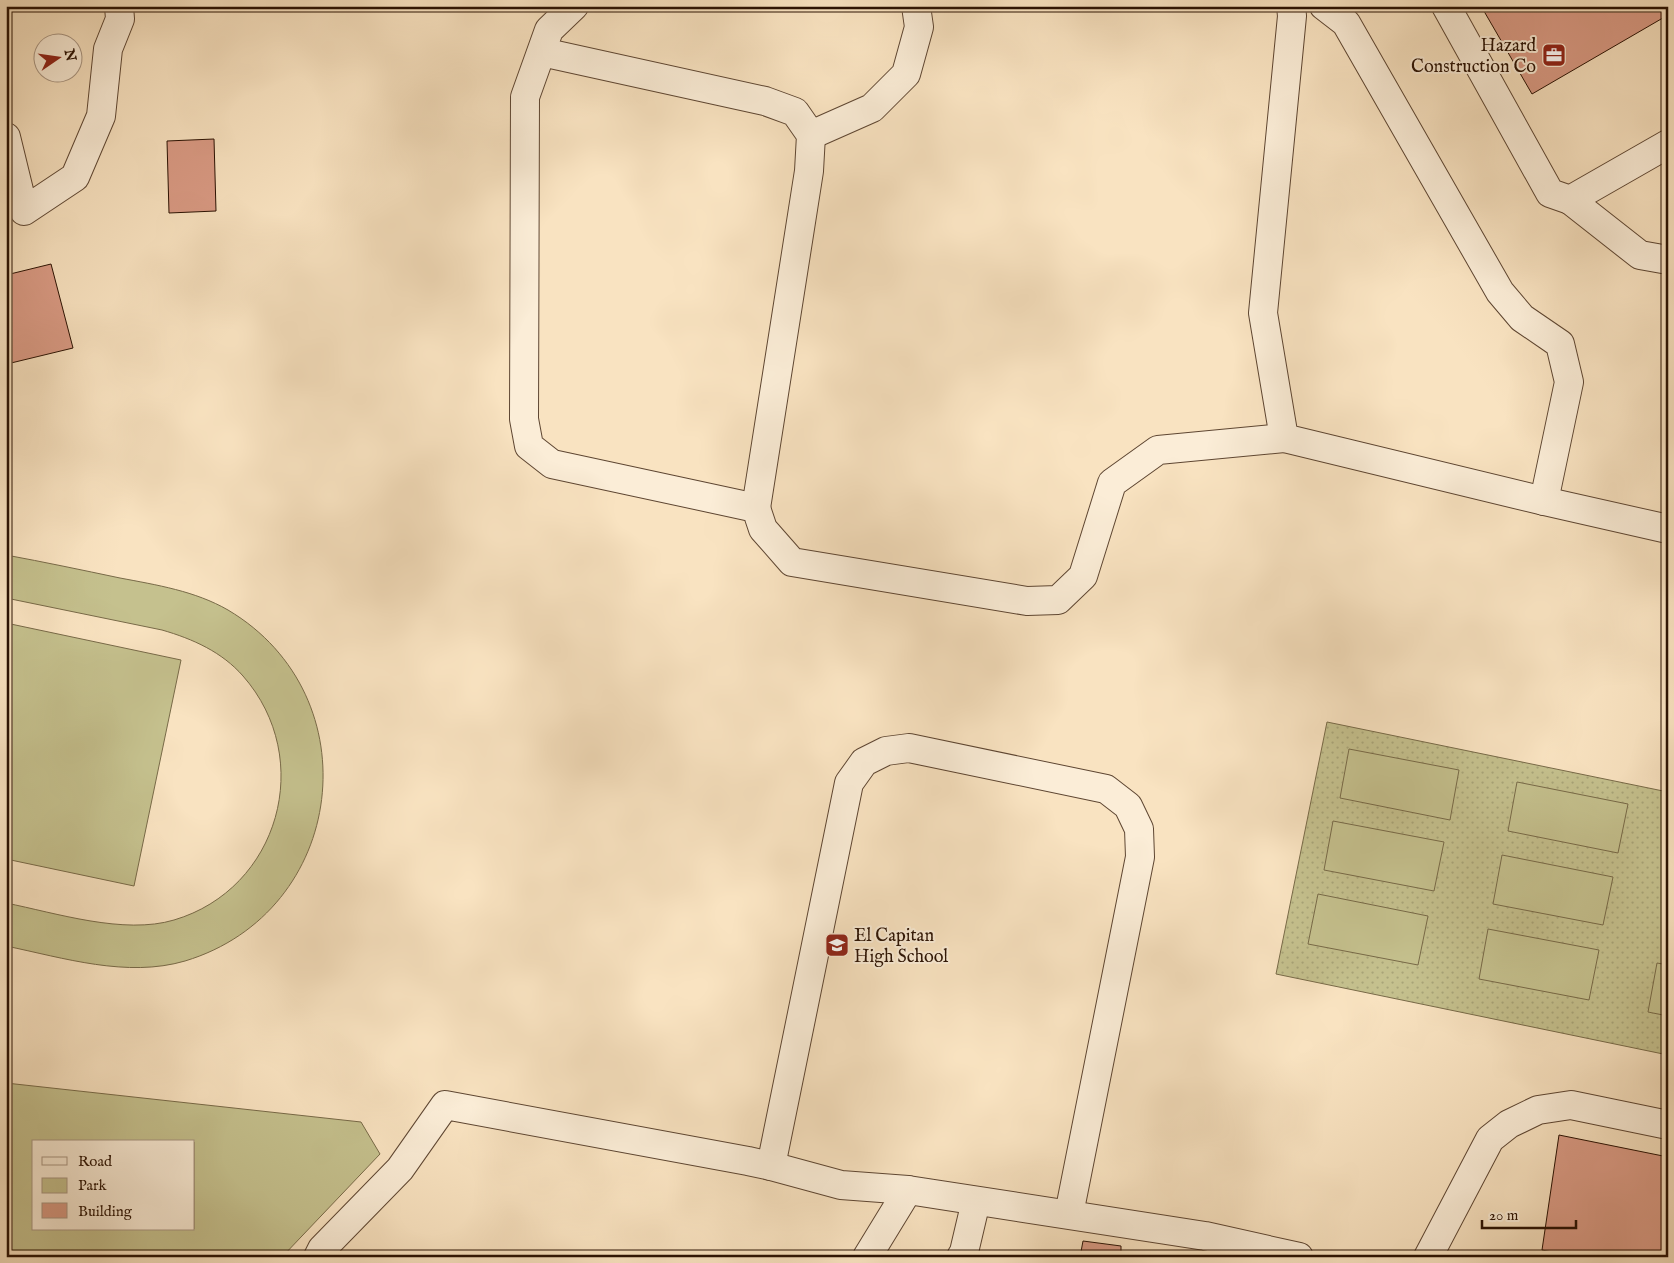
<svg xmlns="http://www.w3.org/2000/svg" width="1674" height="1263" viewBox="0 0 1674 1263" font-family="'IM FELL English',serif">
  <defs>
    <pattern id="green-dots" width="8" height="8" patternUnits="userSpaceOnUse" patternTransform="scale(1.25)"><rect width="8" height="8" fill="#c5c18e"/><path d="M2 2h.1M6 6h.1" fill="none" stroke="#a9a579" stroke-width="1.8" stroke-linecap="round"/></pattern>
  </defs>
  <rect width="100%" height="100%" fill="#f9e3c1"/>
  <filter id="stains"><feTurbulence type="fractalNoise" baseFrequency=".004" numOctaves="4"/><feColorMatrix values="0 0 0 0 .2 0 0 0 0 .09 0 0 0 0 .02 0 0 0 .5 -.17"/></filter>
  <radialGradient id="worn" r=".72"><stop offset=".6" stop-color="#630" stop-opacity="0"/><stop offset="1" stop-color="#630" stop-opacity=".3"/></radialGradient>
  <!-- green -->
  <path fill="url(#green-dots)" stroke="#786a48" d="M 1327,722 L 1668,792 L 1668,1055 L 1276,974 Z"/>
  <!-- pitch -->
  <g fill="#c5c18e" stroke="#786a48" fill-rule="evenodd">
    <path d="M 6,555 C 44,562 82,570 120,578 C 157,585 195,591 228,610 C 373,696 347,912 185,961 C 127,978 64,958 6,946 L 6,903 C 56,913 124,935 174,920 C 279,889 316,759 243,676 C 222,652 193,639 162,630 L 6,598 Z"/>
    <path d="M 6,623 L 181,660 L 134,886 L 6,859 Z"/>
    <path d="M 1349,749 L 1459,770 L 1450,820 L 1340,798 Z"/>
    <path d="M 1517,782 L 1628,804 L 1618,853 L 1508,831 Z"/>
    <path d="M 1333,821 L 1444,842 L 1434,891 L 1324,870 Z"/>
    <path d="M 1502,855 L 1613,877 L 1603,925 L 1493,904 Z"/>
    <path d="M 1318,894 L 1428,916 L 1418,965 L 1308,944 Z"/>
    <path d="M 1488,929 L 1599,950 L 1589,1000 L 1479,979 Z"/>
    <path d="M 1657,963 L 1668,965 L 1668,1016 L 1648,1012 Z"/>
    <path d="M 6,1083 L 361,1122 L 380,1154 L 282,1257 L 6,1257 ZM 34,1142 L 194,1142 L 194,1229 L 34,1229 Z"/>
  </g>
  <!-- building -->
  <g fill="#da9b85" stroke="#2b1203">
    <path d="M 1481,6 L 1668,6 L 1668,15 L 1532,94 Z"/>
    <path d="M 214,139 L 216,211 L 169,213 L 167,141 Z"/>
    <path d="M 51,264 L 73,348 L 11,363 L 6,343 L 6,275 Z"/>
    <path d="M 1559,1135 L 1668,1157 L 1668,1257 L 1578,1257 L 1542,1250 Z"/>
    <path d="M 1083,1241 L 1121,1246 L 1121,1253 L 1138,1257 L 1080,1257 Z"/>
  </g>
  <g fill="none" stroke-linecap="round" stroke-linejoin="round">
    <!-- minor casing -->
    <g stroke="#5e4632" stroke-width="30">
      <g id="minor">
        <path d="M 574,6 L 549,30 L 525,97 L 524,419 L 529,446 L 552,464 L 756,508 L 763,529 L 792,562 L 1027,601 L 1058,600 L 1083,576 L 1112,483 L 1158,450 L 1284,438"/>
        <path d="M 1291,6 L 1292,16 L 1263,313 L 1284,438 L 1544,501 L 1668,529"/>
        <path d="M 1324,6 L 1346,23 L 1500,292 L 1522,318 L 1560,344 L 1569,382 L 1544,501"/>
        <path d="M 1446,6 L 1550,193 L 1570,200 L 1668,144"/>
        <path d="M 542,52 L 765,101 L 795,112 L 811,135 L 809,171 L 756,508"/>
        <path d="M 811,135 L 872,108 L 906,74 L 919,27 L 916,6"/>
        <path d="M 6,137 L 24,211 L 75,177 L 101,116 L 108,49 L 120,19 L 119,6"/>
        <path d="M 1570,200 L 1640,255 L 1668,260"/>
        <path d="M 771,1166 L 849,783 L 864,762 L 886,751 L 909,748 L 1106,789 L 1128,806 L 1139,829 L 1140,857 L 1069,1214"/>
        <path d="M 318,1257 L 322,1249 L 400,1169 L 445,1105 L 748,1161 L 771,1166 L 841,1185 L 908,1190 L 1205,1236 L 1299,1257"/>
        <path d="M 867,1257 L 908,1190"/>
        <path d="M 961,1257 L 964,1252 L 976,1201"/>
        <path d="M 1428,1257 L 1490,1139 L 1509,1124 L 1538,1110 L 1571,1105 L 1668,1125"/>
      </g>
    </g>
    <!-- minor -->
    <use href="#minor" stroke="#fbedd7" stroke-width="28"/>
  </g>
  <!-- icons -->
  <defs>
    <g id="office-square" transform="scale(1.25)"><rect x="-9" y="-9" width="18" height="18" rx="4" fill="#8f2418" stroke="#fbedd7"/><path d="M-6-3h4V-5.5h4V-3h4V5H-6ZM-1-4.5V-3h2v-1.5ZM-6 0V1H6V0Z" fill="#fff"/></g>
    <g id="school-square" transform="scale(1.25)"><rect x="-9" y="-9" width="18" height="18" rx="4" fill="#8f2418" stroke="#fbedd7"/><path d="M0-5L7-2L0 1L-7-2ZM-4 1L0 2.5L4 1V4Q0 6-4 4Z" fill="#fff"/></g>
  </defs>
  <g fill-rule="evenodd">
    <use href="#office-square" x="1554" y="55"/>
    <use href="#school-square" x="837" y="945"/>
  </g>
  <g text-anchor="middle" stroke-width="4" stroke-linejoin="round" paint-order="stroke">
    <!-- poi labels -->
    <g font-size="18" fill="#2b1203" stroke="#fbedd7" text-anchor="end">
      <text x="1536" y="51">Hazard<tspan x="1536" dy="21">Construction Co</tspan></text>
      <text x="854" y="941" text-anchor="start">El Capitan<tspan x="854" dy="21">High School</tspan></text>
    </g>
  </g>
  <!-- margin -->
  <rect width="1674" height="1263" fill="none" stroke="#f9e3c1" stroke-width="25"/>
  <rect x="8" y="8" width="1659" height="1248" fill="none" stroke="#2b1203" stroke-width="2.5"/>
  <rect x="12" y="12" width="1649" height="1238" fill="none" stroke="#2b1203"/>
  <!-- legend -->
  <rect x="32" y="1140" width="162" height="90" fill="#fbedd7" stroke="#a89582"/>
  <rect x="42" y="1157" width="25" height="8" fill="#fbedd7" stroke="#a89582"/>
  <text x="78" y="1166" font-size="15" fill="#2b1203">Road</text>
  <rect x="42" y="1178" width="25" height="15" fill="#c5c18e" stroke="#a89582"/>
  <text x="78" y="1190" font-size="15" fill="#2b1203">Park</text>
  <rect x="42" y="1203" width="25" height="15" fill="#da9b85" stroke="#a89582"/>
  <text x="78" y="1216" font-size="15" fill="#2b1203">Building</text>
  <!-- north arrow -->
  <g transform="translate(58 58) rotate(77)"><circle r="24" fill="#fbedd7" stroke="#a89582"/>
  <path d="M0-4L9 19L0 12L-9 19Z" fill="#8f2418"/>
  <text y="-8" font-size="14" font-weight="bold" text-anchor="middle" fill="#2b1203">N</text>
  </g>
  <!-- scale -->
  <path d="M1482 1220v8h94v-8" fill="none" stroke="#2b1203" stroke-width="2.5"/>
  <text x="1489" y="1220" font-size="15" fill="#2b1203" stroke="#fbedd7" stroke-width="4" paint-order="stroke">20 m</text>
  <rect width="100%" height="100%" filter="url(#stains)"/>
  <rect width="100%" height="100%" fill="url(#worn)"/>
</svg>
